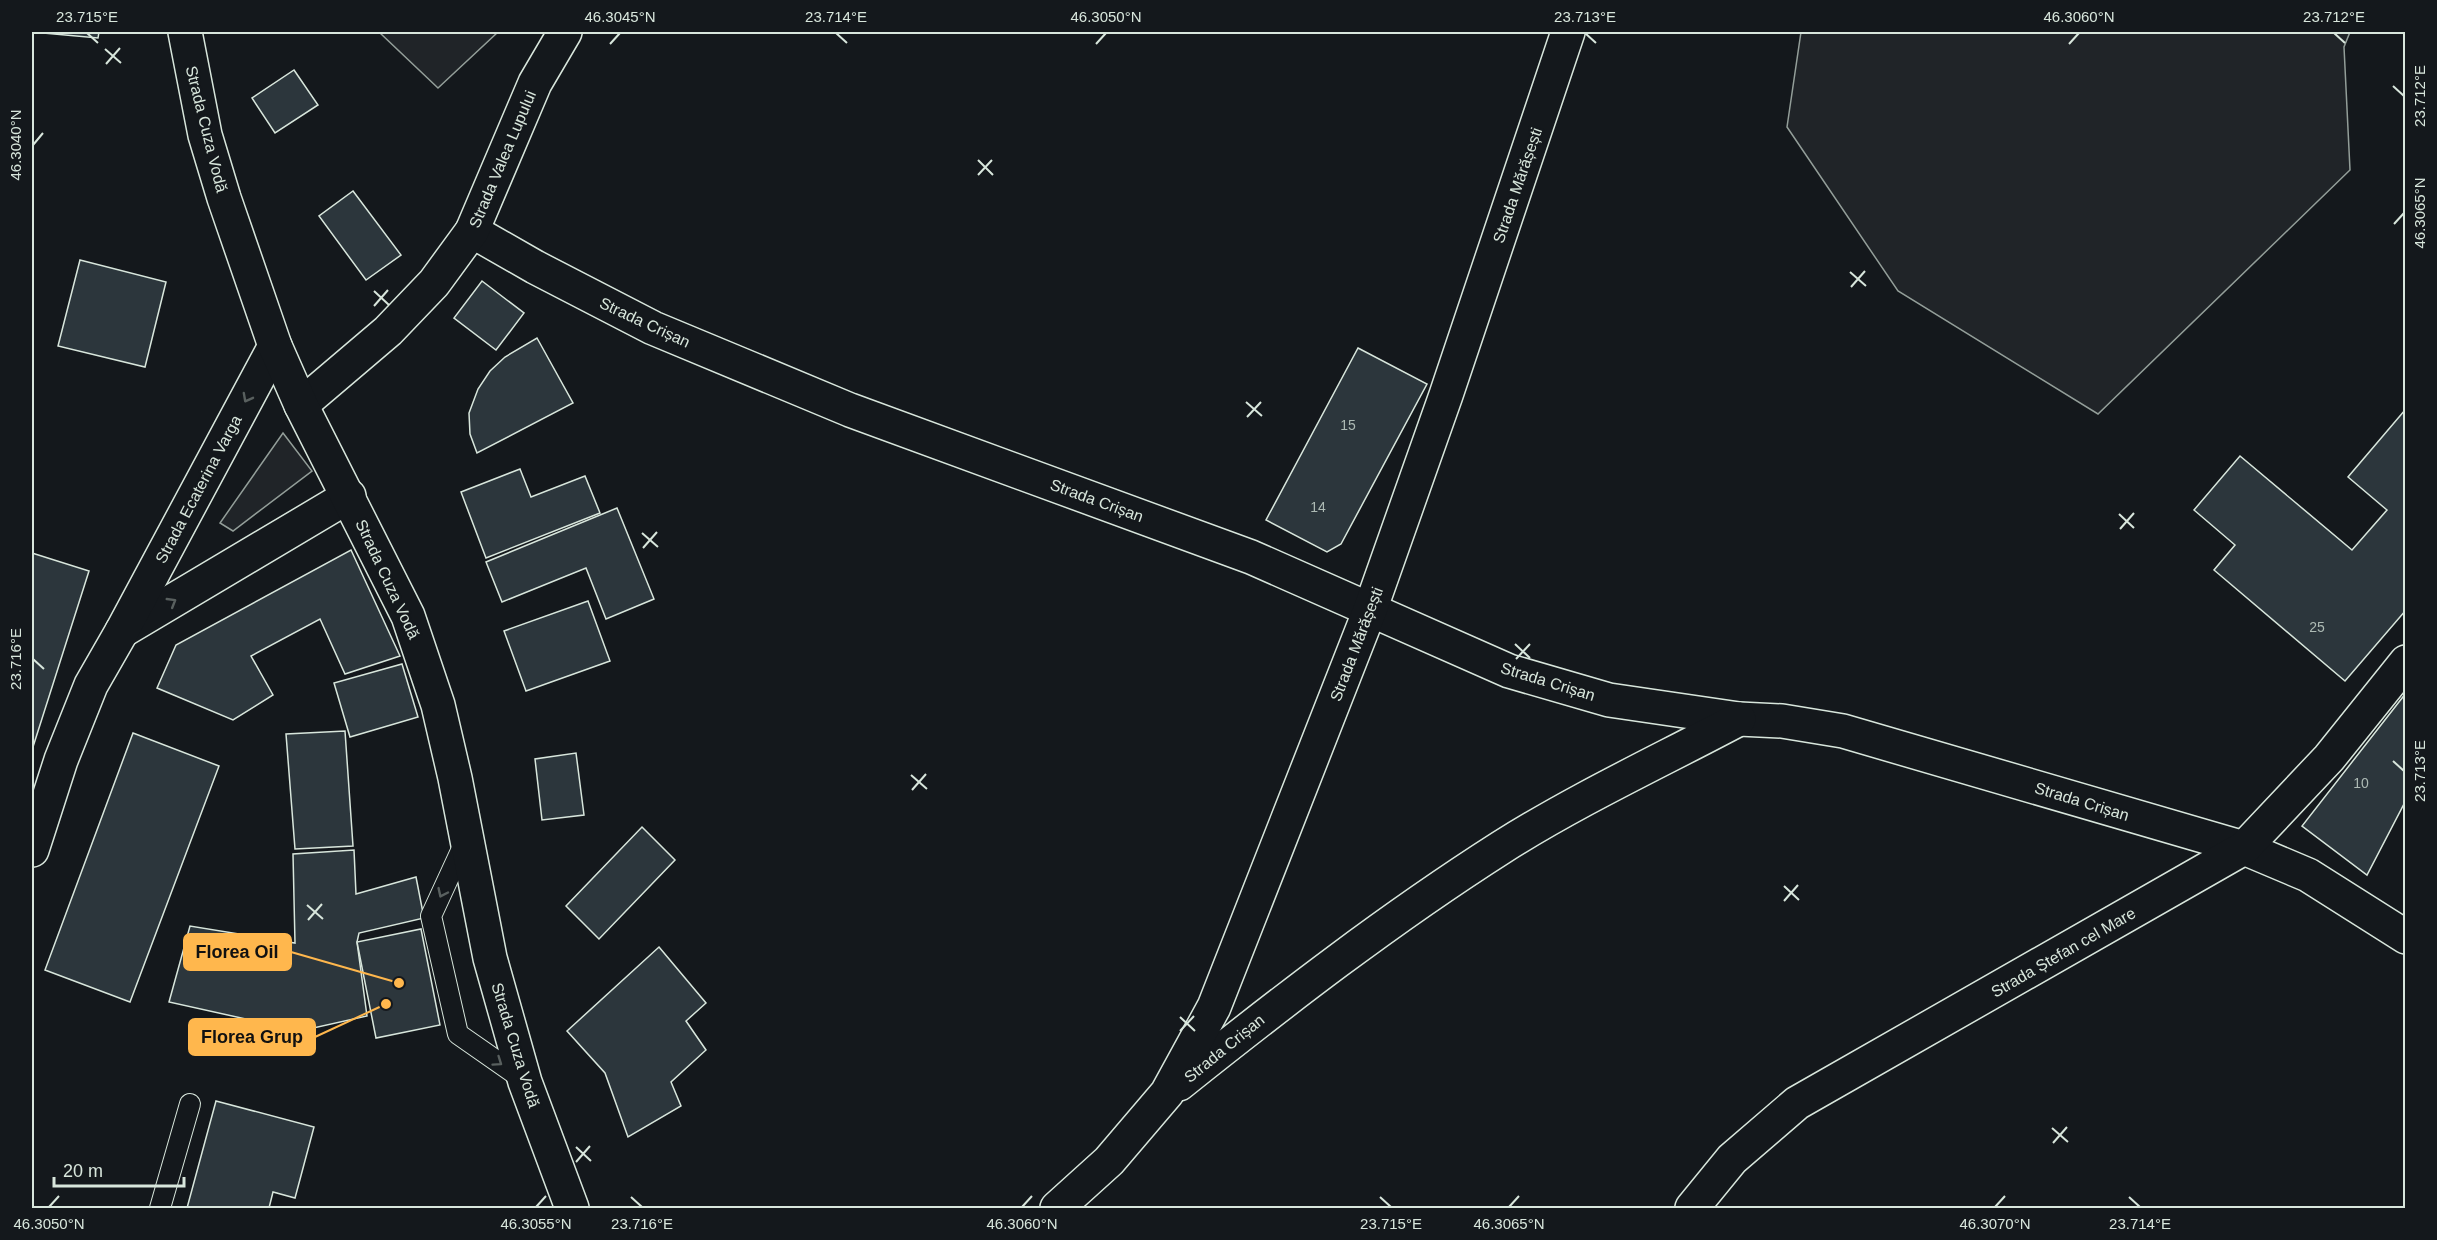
<svg xmlns="http://www.w3.org/2000/svg" width="2437" height="1240" viewBox="0 0 2437 1240" font-family="Arial,sans-serif">
  <rect width="100%" height="100%" fill="#14181c"/>
  <!-- green -->
  <g fill="#202428" stroke="#939e99" stroke-width="1.5">
    <path d="M 379,32 L 498,32 L 438,88 Z"/>
    <path d="M 1801,32 L 2350,32 L 2344,47 L 2350,170 L 2098,414 L 1898,291 L 1787,127 Z"/>
    <path d="M 283,433 L 312,471 L 233,531 L 220,523 Z"/>
  </g>
  <!-- building -->
  <g fill="#2c363c" stroke="#d8e6dc" stroke-width="1.5">
    <path d="M 32,32 L 99,32 L 98,38 Z"/>
    <path d="M 294,70 L 318,105 L 275,133 L 252,98 Z"/>
    <path d="M 353,191 L 401,255 L 366,280 L 319,216 Z"/>
    <path d="M 80,260 L 166,282 L 145,367 L 58,346 Z"/>
    <path d="M 482,281 L 524,313 L 496,350 L 454,318 Z"/>
    <path d="M 537,338 L 573,403 L 477,453 L 470,434 L 469,413 L 478,389 L 490,371 L 505,357 Z"/>
    <path d="M 1358,348 L 1427,384 L 1341,544 L 1327,552 L 1266,520 Z"/>
    <path d="M 2405,410 L 2406,610 L 2345,681 L 2214,570 L 2235,545 L 2194,510 L 2240,456 L 2352,550 L 2387,510 L 2348,477 Z"/>
    <path d="M 520,469 L 531,497 L 585,476 L 600,513 L 486,558 L 461,492 Z"/>
    <path d="M 617,508 L 654,599 L 606,619 L 586,568 L 502,602 L 486,562 Z"/>
    <path d="M 351,550 L 400,656 L 345,674 L 320,619 L 251,656 L 273,695 L 233,720 L 157,688 L 176,645 Z"/>
    <path d="M 32,553 L 89,571 L 32,750 Z"/>
    <path d="M 588,601 L 610,661 L 526,691 L 504,631 Z"/>
    <path d="M 402,664 L 418,717 L 350,737 L 334,683 Z"/>
    <path d="M 2406,693 L 2406,800 L 2367,875 L 2302,826 Z"/>
    <path d="M 345,731 L 353,846 L 295,849 L 286,734 Z"/>
    <path d="M 133,733 L 219,766 L 130,1002 L 45,970 Z"/>
    <path d="M 576,753 L 584,815 L 542,820 L 535,759 Z"/>
    <path d="M 642,827 L 675,860 L 599,939 L 566,906 Z"/>
    <path d="M 354,850 L 356,894 L 416,877 L 424,918 L 359,933 L 357,942 L 367,1016 L 300,1031 L 169,1002 L 190,926 L 295,943 L 293,854 Z"/>
    <path d="M 421,929 L 440,1025 L 376,1038 L 357,942 Z"/>
    <path d="M 659,947 L 706,1003 L 686,1021 L 706,1050 L 671,1082 L 681,1106 L 628,1137 L 605,1073 L 567,1031 Z"/>
    <path d="M 216,1101 L 314,1127 L 295,1198 L 273,1192 L 269,1208 L 187,1208 Z"/>
  </g>
  <g fill="none" stroke-linecap="round" stroke-linejoin="round">
    <!-- service casing -->
    <g stroke="#d8e6dc" stroke-width="22">
      <g id="service">
        <path d="M 466,840 L 431,916 L 458,1034 L 524,1080"/>
        <path d="M 160,1208 L 190,1104"/>
      </g>
    </g>
    <!-- minor casing -->
    <g stroke="#d8e6dc" stroke-width="36">
      <g id="minor">
        <path d="M 472,231 L 535,267 L 653,328 L 850,410 L 1251,557 L 1509,671 L 1609,700 L 1739,719 L 1782,721 L 1843,731 L 2244,848 L 2308,875 L 2406,937"/>
        <path d="M 301,405 L 388,331 L 434,283 L 472,231 L 535,83 L 565,32"/>
        <path d="M 1179,1084 C 1283,1001 1389,919 1502,847 C 1578,799 1660,761 1739,719"/>
        <path d="M 1057,1208 L 1109,1161 L 1167,1093 L 1214,1007 L 1370,610 L 1446,395 L 1568,32"/>
        <path d="M 1692,1208 L 1732,1159 L 1797,1103 L 2244,848 L 2329,758 L 2406,662"/>
      </g>
    </g>
    <!-- secondary casing -->
    <g stroke="#d8e6dc" stroke-width="36">
      <g id="secondary">
        <path d="M 122,631 L 349,496"/>
        <path d="M 32,850 L 61,760 L 91,685 L 122,631 L 275,346"/>
      </g>
    </g>
    <!-- primary casing -->
    <g stroke="#d8e6dc" stroke-width="36">
      <path id="primary" d="M 185,32 L 205,135 L 224,198 L 275,346 L 301,405 L 408,616 L 438,705 L 455,778 L 490,958 L 525,1082 L 572,1208"/>
    </g>
    <!-- service -->
    <use href="#service" stroke="#14181c" stroke-width="20"/>
    <!-- minor -->
    <use href="#minor" stroke="#14181c" stroke-width="33"/>
    <!-- secondary -->
    <use href="#secondary" stroke="#14181c" stroke-width="33"/>
    <!-- primary -->
    <use href="#primary" stroke="#14181c" stroke-width="33"/>
  </g>
  <!-- one-way arrows -->
  <defs><path id="oneway-chevron" d="M-2-3.5L2.5 0L-2 3.5" fill="none" stroke-width="1.6" stroke-linecap="round" stroke-linejoin="round" transform="scale(1.5)"/></defs>
  <g stroke="#59605f">
    <use href="#oneway-chevron" transform="translate(247 398) rotate(118)"/>
    <use href="#oneway-chevron" transform="translate(172 602) rotate(-31)"/>
    <use href="#oneway-chevron" transform="translate(442 893) rotate(115)"/>
    <use href="#oneway-chevron" transform="translate(498 1062) rotate(35)"/>
  </g>
  <!-- ticks -->
  <path fill="none" stroke="#d8e6dc" stroke-width="2" d="M 87,33 L 98,43M 836,33 L 847,43M 1585,33 L 1596,43M 2334,33 L 2345,43M 610,44 L 620,33M 1096,44 L 1106,33M 2069,44 L 2079,33M 105,49 L 121,63M 106,64 L 120,48M 2393,86 L 2404,96M 33,145 L 43,133M 978,160 L 993,175M 978,175 L 992,160M 2394,224 L 2404,213M 1850,272 L 1866,286M 1851,287 L 1865,271M 374,291 L 389,305M 374,306 L 388,290M 1246,402 L 1262,416M 1247,417 L 1261,402M 2119,514 L 2134,528M 2120,529 L 2134,513M 642,533 L 658,547M 643,548 L 657,532M 1515,644 L 1530,658M 33,659 L 44,669M 1516,659 L 1530,644M 2393,761 L 2404,771M 911,775 L 927,789M 912,790 L 926,774M 1784,886 L 1799,900M 1784,901 L 1798,885M 307,905 L 323,919M 308,920 L 322,904M 1180,1017 L 1195,1031M 1180,1031 L 1194,1016M 2052,1128 L 2068,1142M 2053,1143 L 2067,1127M 576,1147 L 591,1161M 576,1162 L 590,1146M 631,1197 L 642,1207M 1380,1197 L 1391,1207M 2129,1197 L 2140,1207M 49,1207 L 59,1196M 536,1207 L 546,1196M 1022,1207 L 1032,1196M 1509,1207 L 1519,1196M 1995,1207 L 2005,1196"/>
  <g text-anchor="middle" stroke-width="4.5" stroke-linejoin="round" paint-order="stroke">
    <!-- number labels -->
    <g font-size="14" fill="#adbab4">
      <text x="1348" y="430">15</text>
      <text x="1318" y="512">14</text>
      <text x="2317" y="632">25</text>
      <text x="2361" y="788">10</text>
    </g>
    <!-- street labels -->
    <g font-size="16" fill="#d8e6dc" stroke="#14181c">
      <text transform="translate(207 129) rotate(76)" y="6">Strada Cuza Vodă</text>
      <text transform="translate(502 159) rotate(-67)" y="6">Strada Valea Lupului</text>
      <text transform="translate(1517 185) rotate(-71)" y="6">Strada Mărășești</text>
      <text transform="translate(645 322) rotate(25)" y="6">Strada Crișan</text>
      <text transform="translate(198 489) rotate(-62)" y="6">Strada Ecaterina Varga</text>
      <text transform="translate(1097 500) rotate(20)" y="6">Strada Crișan</text>
      <text transform="translate(388 579) rotate(65)" y="6">Strada Cuza Vodă</text>
      <text transform="translate(1356 644) rotate(-69)" y="6">Strada Mărășești</text>
      <text transform="translate(1548 681) rotate(17)" y="6">Strada Crișan</text>
      <text transform="translate(2082 801) rotate(17)" y="6">Strada Crișan</text>
      <text transform="translate(2063 952) rotate(-30)" y="6">Strada Ștefan cel Mare</text>
      <text transform="translate(516 1045) rotate(73)" y="6">Strada Cuza Vodă</text>
      <text transform="translate(1224 1048) rotate(-39)" y="6">Strada Crișan</text>
    </g>
  </g>
  <!-- callouts -->
  <path fill="none" stroke="#ffb74d" stroke-width="2" d="M399 983L291 952M386 1004L315 1037"/>
  <g fill="#ffb74d" stroke="#14181c" stroke-width="2">
    <circle cx="399" cy="983" r="6"/>
    <circle cx="386" cy="1004" r="6"/>
  </g>
  <g fill="#ffb74d" stroke="#ffb74d" stroke-width="2">
    <rect x="184" y="934" width="107" height="36" rx="6"/>
    <rect x="189" y="1019" width="126" height="36" rx="6"/>
  </g>
  <g font-size="18" text-anchor="middle" font-weight="bold" fill="#111">
    <text x="237" y="958">Florea Oil</text>
    <text x="252" y="1043">Florea Grup</text>
  </g>
  <!-- border -->
  <rect width="2437" height="1240" fill="none" stroke="#14181c" stroke-width="66"/>
  <!-- scale -->
  <path d="M54 1177v9h130v-9" fill="none" stroke="#d8e6dc" stroke-width="3"/>
  <text x="63" y="1177" font-size="18" fill="#d8e6dc" stroke="#14181c" stroke-width="4.5" paint-order="stroke">20 m</text>
  <rect x="33" y="33" width="2371" height="1174" fill="none" stroke="#d8e6dc" stroke-width="2"/>
  <g font-size="15" text-anchor="middle" fill="#d8e6dc">
    <text x="87" y="22">23.715°E</text>
    <text x="620" y="22">46.3045°N</text>
    <text x="836" y="22">23.714°E</text>
    <text x="1106" y="22">46.3050°N</text>
    <text x="1585" y="22">23.713°E</text>
    <text x="2079" y="22">46.3060°N</text>
    <text x="2334" y="22">23.712°E</text>
    <text transform="translate(2420 96) rotate(-90)" y="5">23.712°E</text>
    <text transform="translate(16 145) rotate(-90)" y="5">46.3040°N</text>
    <text transform="translate(2420 213) rotate(-90)" y="5">46.3065°N</text>
    <text transform="translate(16 659) rotate(-90)" y="5">23.716°E</text>
    <text transform="translate(2420 771) rotate(-90)" y="5">23.713°E</text>
    <text x="49" y="1229">46.3050°N</text>
    <text x="536" y="1229">46.3055°N</text>
    <text x="642" y="1229">23.716°E</text>
    <text x="1022" y="1229">46.3060°N</text>
    <text x="1391" y="1229">23.715°E</text>
    <text x="1509" y="1229">46.3065°N</text>
    <text x="1995" y="1229">46.3070°N</text>
    <text x="2140" y="1229">23.714°E</text>
  </g>
</svg>
